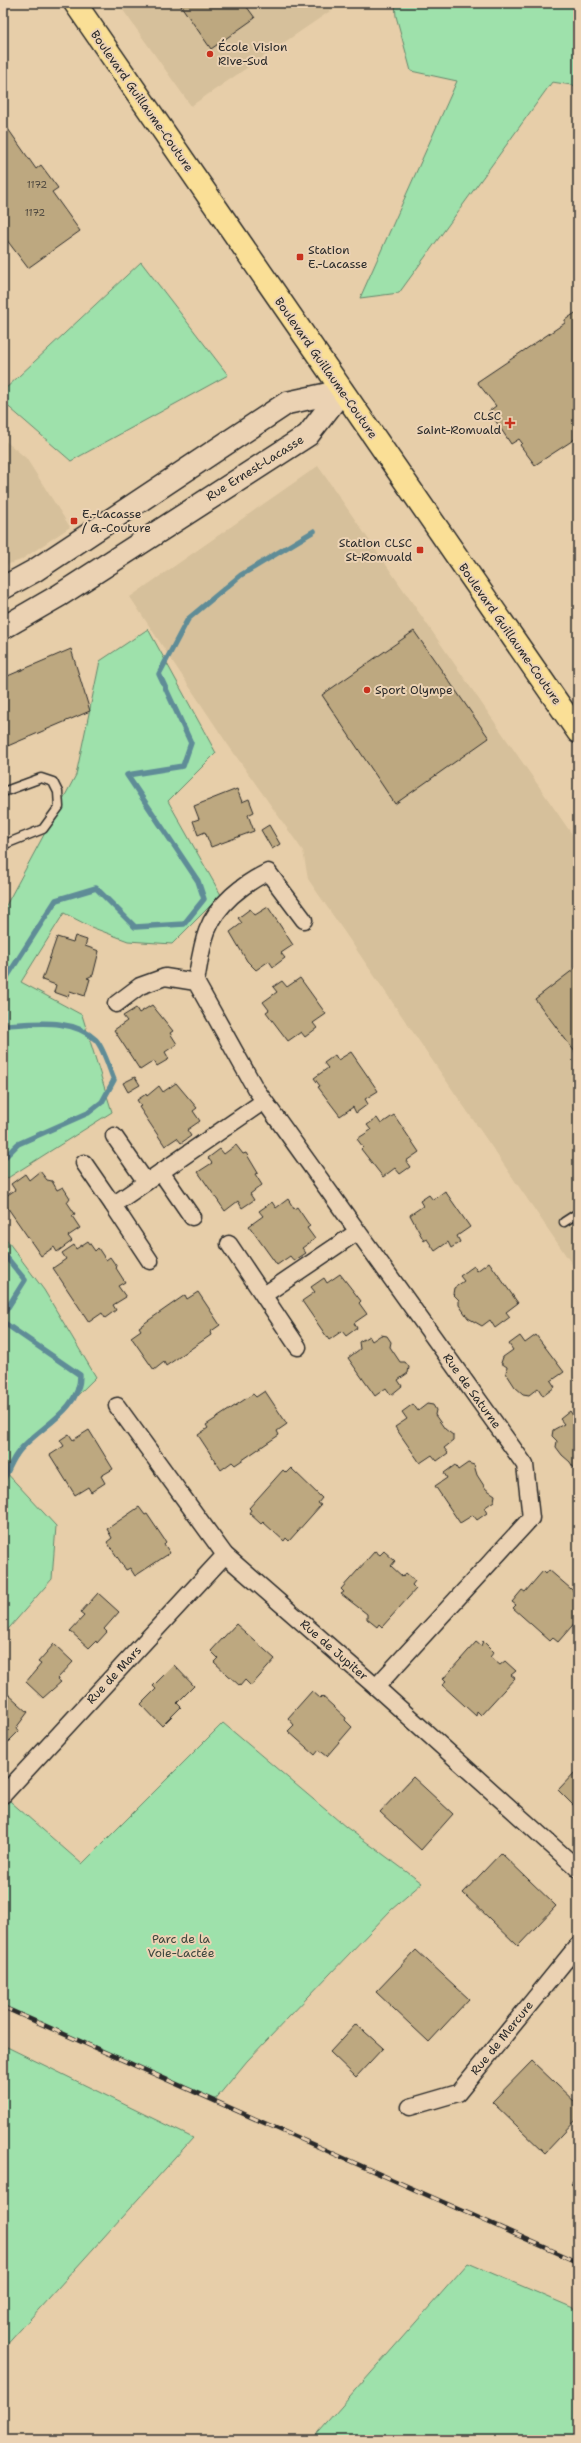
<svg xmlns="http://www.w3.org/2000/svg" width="581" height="2443" viewBox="0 0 581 2443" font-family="'Shantell Sans',sans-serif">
  <rect width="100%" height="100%" fill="#e7cea9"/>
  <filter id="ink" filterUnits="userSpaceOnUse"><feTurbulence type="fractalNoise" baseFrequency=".025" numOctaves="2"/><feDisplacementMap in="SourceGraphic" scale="8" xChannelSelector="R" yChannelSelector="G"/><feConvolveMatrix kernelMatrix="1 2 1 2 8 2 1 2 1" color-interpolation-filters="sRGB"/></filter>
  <g filter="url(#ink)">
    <!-- built -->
    <g fill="#d6c09b">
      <path d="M 118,3 L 342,3 L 191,106 Z"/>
      <path d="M 3,439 L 26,458 L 70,527 L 21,560 L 3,566 Z"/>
      <path d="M 318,466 L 578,843 L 578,1273 L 308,879 L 303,851 L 226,742 L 130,597 Z"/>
    </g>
    <!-- green -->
    <g fill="#9ee1ab" stroke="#64866b">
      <path d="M 395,3 L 578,3 L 578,86 L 552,82 L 399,293 L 360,298 L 457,81 L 411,71 L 396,16 Z"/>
      <path d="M 141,262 L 228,375 L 71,461 L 3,402 L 3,391 Z"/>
      <path d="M 148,629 L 216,753 L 168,801 L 221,895 L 172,944 L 128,941 L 91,927 L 64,913 L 21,982 L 82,1015 L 112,1112 L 3,1181 L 3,911 L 76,775 L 100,661 Z"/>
      <path d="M 3,1235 L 44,1290 L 96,1377 L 3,1469 L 56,1526 L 52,1579 L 3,1635 Z"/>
      <path d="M 223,1723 L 346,1827 L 422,1883 L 391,1910 L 247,2061 L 214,2101 L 3,2007 L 3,1795 L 82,1864 Z"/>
      <path d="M 3,2045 L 193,2138 L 3,2349 Z"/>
      <path d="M 468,2263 L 578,2310 L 578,2440 L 312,2440 Z"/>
    </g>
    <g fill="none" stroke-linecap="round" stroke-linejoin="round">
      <!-- stream -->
      <g stroke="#5e8c97" stroke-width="5.5">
        <path d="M 3,1159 L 18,1144 L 88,1113 L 102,1102 L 114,1080 C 109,1068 104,1049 96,1040 C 72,1017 34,1024 4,1025 L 3,983 L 56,900 L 96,888 L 135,927 L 184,924 L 204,899 L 198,881 L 127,775 L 183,766 L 191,743 L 159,674 L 188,619 L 241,575 L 314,531"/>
        <path d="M 3,1253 L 25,1280 L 3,1315"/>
        <path d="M 3,1322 L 80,1375 C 81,1412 34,1429 17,1454 C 11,1462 7,1473 3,1481"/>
      </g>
    </g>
    <!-- building -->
    <g fill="#bda880" stroke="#2b2b2b">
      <path d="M 179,3 L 244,3 L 255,18 L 211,49 Z"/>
      <path d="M 3,77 L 8,81 L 3,87 Z"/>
      <path d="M 6,126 L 36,169 L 41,165 L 58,188 L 52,192 L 80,231 L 28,268 L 3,235 L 3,129 Z"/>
      <path d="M 578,311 L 578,437 L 535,465 L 520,445 L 522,443 L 519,439 L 511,444 L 489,411 L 496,406 L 477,382 L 565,323 L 565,320 Z"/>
      <path d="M 414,631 L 489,738 L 395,804 L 322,695 Z"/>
      <path d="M 71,649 L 90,711 L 3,748 L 3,678 Z"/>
      <path d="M 237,789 L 242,802 L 249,799 L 254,812 L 248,815 L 254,831 L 211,847 L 205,832 L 198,835 L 193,821 L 199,819 L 194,806 Z"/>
      <path d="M 269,825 L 280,844 L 272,849 L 261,830 Z"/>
      <path d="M 268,907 L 293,945 L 281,953 L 285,958 L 273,967 L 269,961 L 256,970 L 247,961 L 230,932 L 242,923 L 238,918 L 250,909 L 255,915 Z"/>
      <path d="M 75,936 L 87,940 L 85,946 L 99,951 L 93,975 L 87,978 L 90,979 L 85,996 L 70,991 L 68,997 L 54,992 L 56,985 L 42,980 L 57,937 L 73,942 Z"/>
      <path d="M 578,966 L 578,1056 L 535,999 Z"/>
      <path d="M 300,978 L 326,1014 L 313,1023 L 317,1028 L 305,1037 L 301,1032 L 288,1041 L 266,1012 L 269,1010 L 263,1002 L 277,992 L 273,987 L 282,981 L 287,987 Z"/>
      <path d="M 152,1005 L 173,1031 L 170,1033 L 177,1044 L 165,1052 L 169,1059 L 157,1066 L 154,1061 L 140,1070 L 114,1030 L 127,1021 L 123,1016 L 136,1008 L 139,1013 Z"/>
      <path d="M 351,1052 L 378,1091 L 365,1099 L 368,1104 L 356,1113 L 353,1107 L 340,1116 L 318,1087 L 320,1086 L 314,1078 L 328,1068 L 324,1063 L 335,1055 L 338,1060 Z"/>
      <path d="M 135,1077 L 140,1085 L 128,1092 L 123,1083 Z"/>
      <path d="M 176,1083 L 197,1108 L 193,1111 L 200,1121 L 187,1130 L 191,1136 L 181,1143 L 177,1138 L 165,1146 L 139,1107 L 141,1106 L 137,1100 L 146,1094 L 147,1096 L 159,1086 L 163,1092 Z"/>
      <path d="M 394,1115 L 419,1152 L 406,1161 L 410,1167 L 400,1174 L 395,1168 L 383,1177 L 361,1149 L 363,1147 L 357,1139 L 371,1130 L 367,1125 L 377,1118 L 381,1124 Z"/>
      <path d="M 236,1145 L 243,1154 L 246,1153 L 258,1173 L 255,1174 L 262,1185 L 250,1194 L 254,1200 L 242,1208 L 238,1201 L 225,1211 L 198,1172 L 212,1163 L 208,1158 L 220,1149 L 224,1154 Z"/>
      <path d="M 40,1171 L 47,1180 L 52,1181 L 57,1190 L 63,1187 L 70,1198 L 67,1202 L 75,1214 L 72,1216 L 80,1228 L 68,1236 L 72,1241 L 57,1252 L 54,1247 L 41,1256 L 3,1201 L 3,1198 L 15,1190 L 11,1184 L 25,1174 L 29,1180 Z"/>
      <path d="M 445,1191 L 470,1227 L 457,1236 L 460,1242 L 451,1248 L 448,1242 L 435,1251 L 427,1239 L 424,1241 L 410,1215 L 423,1206 L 420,1201 L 429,1195 L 433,1200 Z"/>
      <path d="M 288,1199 L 294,1209 L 297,1207 L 310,1226 L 307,1228 L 315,1239 L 302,1248 L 306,1253 L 294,1261 L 290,1256 L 277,1265 L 249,1226 L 263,1216 L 259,1211 L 272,1202 L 276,1208 Z"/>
      <path d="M 88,1241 L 95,1251 L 98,1248 L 106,1260 L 110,1257 L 117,1267 L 116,1268 L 125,1282 L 118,1286 L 126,1297 L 113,1305 L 116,1310 L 105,1318 L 102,1313 L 89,1322 L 53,1268 L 66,1259 L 62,1253 L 74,1245 L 76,1249 Z"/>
      <path d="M 489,1262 L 518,1303 L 506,1312 L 510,1317 L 495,1328 L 490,1320 L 482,1326 L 468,1318 L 459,1305 L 459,1300 L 453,1294 L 454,1288 L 464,1281 L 460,1276 L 474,1266 L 477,1271 Z"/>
      <path d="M 340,1274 L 361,1301 L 359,1303 L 367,1314 L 354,1323 L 357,1328 L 346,1336 L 342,1331 L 329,1340 L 302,1301 L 315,1292 L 311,1287 L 324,1278 L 327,1283 Z"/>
      <path d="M 198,1292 L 220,1325 L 210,1332 L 211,1335 L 166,1366 L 164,1362 L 154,1370 L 131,1337 L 141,1330 L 139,1327 L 185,1295 L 187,1299 Z"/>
      <path d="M 381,1335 L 387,1336 L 391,1342 L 390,1347 L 400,1362 L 405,1362 L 409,1367 L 408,1373 L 398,1380 L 402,1386 L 391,1395 L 386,1388 L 375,1396 L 348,1358 L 360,1349 L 359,1342 L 369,1336 L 372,1341 Z"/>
      <path d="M 536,1335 L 564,1372 L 551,1381 L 555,1387 L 543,1396 L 538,1388 L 529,1395 L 523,1394 L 515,1387 L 506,1373 L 507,1367 L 501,1363 L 503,1357 L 513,1350 L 509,1344 L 520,1336 L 525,1343 Z"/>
      <path d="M 265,1391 L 287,1424 L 277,1431 L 279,1435 L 235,1465 L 232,1462 L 221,1470 L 198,1435 L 208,1428 L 206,1425 L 253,1394 L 256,1397 Z"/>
      <path d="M 413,1404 L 418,1411 L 427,1404 L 433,1405 L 436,1410 L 435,1415 L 445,1429 L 453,1435 L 453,1441 L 444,1448 L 448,1453 L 437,1461 L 432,1455 L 420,1463 L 395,1427 L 407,1419 L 402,1412 Z"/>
      <path d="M 570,1411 L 574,1417 L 578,1414 L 578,1469 L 573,1467 L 570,1462 L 562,1455 L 556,1447 L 557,1441 L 552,1436 L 553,1430 L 564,1424 L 560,1419 Z"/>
      <path d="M 89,1430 L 113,1469 L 101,1476 L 105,1483 L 91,1492 L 88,1487 L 75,1495 L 50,1455 L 64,1446 L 60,1440 L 69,1434 L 73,1440 Z"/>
      <path d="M 468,1463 L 474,1465 L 477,1475 L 486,1489 L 495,1495 L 494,1501 L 484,1508 L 487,1513 L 477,1520 L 473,1515 L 460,1523 L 435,1486 L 447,1478 L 444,1473 L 455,1465 L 458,1470 Z"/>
      <path d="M 291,1468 L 322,1498 L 318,1503 L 321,1505 L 289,1541 L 286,1538 L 284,1541 L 263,1522 L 261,1524 L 249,1513 L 251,1510 L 249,1508 L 283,1470 L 286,1473 Z"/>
      <path d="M 139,1507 L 145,1515 L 147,1514 L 166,1542 L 164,1544 L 170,1553 L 135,1576 L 130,1568 L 126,1570 L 107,1542 L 112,1538 L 107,1529 Z"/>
      <path d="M 375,1551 L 380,1555 L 384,1551 L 395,1561 L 391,1566 L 403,1577 L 406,1573 L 415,1581 L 412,1585 L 416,1589 L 382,1627 L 379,1624 L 377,1627 L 367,1619 L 367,1614 L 341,1594 L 344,1592 L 341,1589 Z"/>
      <path d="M 549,1570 L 578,1595 L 578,1619 L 558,1642 L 553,1638 L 550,1641 L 513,1608 L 516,1605 L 512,1602 L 522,1590 L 525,1592 L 543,1571 L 546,1574 Z"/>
      <path d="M 98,1593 L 119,1612 L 104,1629 L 107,1632 L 97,1643 L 96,1641 L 89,1648 L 70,1631 L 84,1616 L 80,1613 Z"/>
      <path d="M 236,1624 L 275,1659 L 251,1686 L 245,1680 L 240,1686 L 214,1662 L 218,1658 L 211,1651 Z"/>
      <path d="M 483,1641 L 494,1652 L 490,1657 L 500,1665 L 505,1661 L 516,1671 L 511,1675 L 515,1678 L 481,1715 L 477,1711 L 476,1716 L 442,1685 L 446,1682 L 443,1679 L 476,1642 L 481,1646 Z"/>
      <path d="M 54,1644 L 73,1662 L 57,1679 L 61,1682 L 43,1698 L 26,1682 L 41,1664 L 38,1662 Z"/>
      <path d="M 174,1665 L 194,1686 L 177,1703 L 181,1707 L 162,1726 L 141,1704 L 156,1689 L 153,1686 Z"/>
      <path d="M 312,1691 L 320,1698 L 322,1696 L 346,1718 L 345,1720 L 352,1727 L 327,1756 L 319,1750 L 315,1755 L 288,1731 L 294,1725 L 288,1718 Z"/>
      <path d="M 8,1694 L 28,1712 L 16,1728 L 18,1732 L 9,1741 L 6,1740 L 3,1744 L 3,1699 Z"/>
      <path d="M 578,1769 L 578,1810 L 558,1790 Z"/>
      <path d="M 413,1777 L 453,1814 L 421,1850 L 380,1812 Z"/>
      <path d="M 501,1853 L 556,1906 L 518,1946 L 463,1893 Z"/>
      <path d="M 416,1950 L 469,1999 L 429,2042 L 376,1992 Z"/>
      <path d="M 356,2024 L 383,2048 L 356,2077 L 330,2052 Z"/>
      <path d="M 532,2061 L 578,2105 L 578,2118 L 545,2153 L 492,2102 Z"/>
      <path d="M 578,2176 L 578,2190 L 571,2184 Z"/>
    </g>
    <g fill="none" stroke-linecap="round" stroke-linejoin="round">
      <!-- lane casing -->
      <g stroke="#2b2b2b" stroke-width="11">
        <g id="lane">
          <path d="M 3,792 L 41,778 L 53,782 L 58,792 L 59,807 L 43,829 L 3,845"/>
          <path d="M 564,1222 L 578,1213"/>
        </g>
      </g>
      <!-- street casing -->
      <g stroke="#2b2b2b" stroke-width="19">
        <g id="street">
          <path d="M 196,982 C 199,965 201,947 207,931 C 217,904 243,884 268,872 L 304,920"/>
          <path d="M 116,1004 L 140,986 L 165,977 L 196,982 L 255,1088 L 525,1465 L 531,1518 L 376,1687"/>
          <path d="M 114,1136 L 146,1182"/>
          <path d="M 84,1163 L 113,1205"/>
          <path d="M 161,1172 L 192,1217"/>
          <path d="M 229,1244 L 298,1347"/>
          <path d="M 150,1261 L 113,1205 L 264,1101"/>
          <path d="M 264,1295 L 357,1232"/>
          <path d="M 117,1406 L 225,1555 L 376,1687 L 578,1869"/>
          <path d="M 3,1795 L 225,1555"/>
          <path d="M 410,2107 L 458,2093 L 578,1945"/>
        </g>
      </g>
      <!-- secondary casing -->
      <g stroke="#2b2b2b" stroke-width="25">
        <g id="secondary">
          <path d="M 3,588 L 34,571 L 287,403 L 342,391"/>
          <path d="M 3,628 L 60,595 L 308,435 L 342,391"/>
        </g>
      </g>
      <!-- primary casing -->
      <g stroke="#2b2b2b" stroke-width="25">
        <path id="primary" d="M 75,3 L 578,732"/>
      </g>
      <!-- lane -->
      <use href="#lane" stroke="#ebd2b3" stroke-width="8"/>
      <!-- street -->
      <use href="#street" stroke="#ebd2b3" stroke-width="16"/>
      <!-- secondary -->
      <use href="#secondary" stroke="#ebd2b3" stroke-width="22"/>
      <!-- primary -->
      <use href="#primary" stroke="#fadf96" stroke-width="22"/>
      <!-- rail casing -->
      <g stroke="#2b2b2b" stroke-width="4.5">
        <path id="rail" d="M 3,2007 L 578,2262"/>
      </g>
      <!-- rail -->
      <use href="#rail" stroke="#ebd2b3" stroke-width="3" stroke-dasharray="9" stroke-linecap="butt"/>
    </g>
  </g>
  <!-- markers -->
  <g fill="#c8321e" stroke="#ebd2b3" stroke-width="1.5">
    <circle cx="210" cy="54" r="4"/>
    <rect x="296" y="253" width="8" height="8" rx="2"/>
    <path d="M508 417h4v4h4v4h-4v4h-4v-4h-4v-4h4z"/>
    <rect x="70" y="517" width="8" height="8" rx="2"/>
    <rect x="416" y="546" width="8" height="8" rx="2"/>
    <circle cx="367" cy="690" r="4"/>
  </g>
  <g text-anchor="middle" stroke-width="4" stroke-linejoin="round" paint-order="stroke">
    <!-- number labels -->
    <g font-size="10" fill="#504a40">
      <text x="37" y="188">1172</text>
      <text x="35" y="216">1172</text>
    </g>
    <!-- poi labels -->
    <g font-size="12" fill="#2b2b2b" stroke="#ebd2b3" text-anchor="start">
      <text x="218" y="51">École Vision<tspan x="218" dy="14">Rive-Sud</tspan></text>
      <text x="308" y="254">Station<tspan x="308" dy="14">E.-Lacasse</tspan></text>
      <text x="501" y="420" text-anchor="end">CLSC<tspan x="501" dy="14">Saint-Romuald</tspan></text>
      <text x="82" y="518">E.-Lacasse<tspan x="82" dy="14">/ G.-Couture</tspan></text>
      <text x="412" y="547" text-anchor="end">Station CLSC<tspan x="412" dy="14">St-Romuald</tspan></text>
      <text x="375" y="694">Sport Olympe</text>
    </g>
    <!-- street labels -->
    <g font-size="12" fill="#2b2b2b" stroke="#ebd2b3">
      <text transform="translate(142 101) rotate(55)" y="4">Boulevard Guillaume-Couture</text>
      <text transform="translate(326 368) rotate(55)" y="4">Boulevard Guillaume-Couture</text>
      <text transform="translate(255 468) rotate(-32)" y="4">Rue Ernest-Lacasse</text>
      <text transform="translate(510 634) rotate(55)" y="4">Boulevard Guillaume-Couture</text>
      <text transform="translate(472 1391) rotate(54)" y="4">Rue de Saturne</text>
      <text transform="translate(334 1650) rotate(41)" y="4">Rue de Jupiter</text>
      <text transform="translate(114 1675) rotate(-47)" y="4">Rue de Mars</text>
      <text transform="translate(502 2038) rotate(-51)" y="4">Rue de Mercure</text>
    </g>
    <!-- park labels -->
    <g font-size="12" fill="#3c463e" stroke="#ebd2b3">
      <text x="181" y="1943">Parc de la<tspan x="181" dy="14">Voie-Lactée</tspan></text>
    </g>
  </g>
  <!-- margin -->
  <rect width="581" height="2443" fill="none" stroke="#ebd2b3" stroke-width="16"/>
  <rect x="8" y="8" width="565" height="2427" fill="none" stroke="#2b2b2b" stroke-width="1.5" filter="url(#ink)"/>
</svg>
